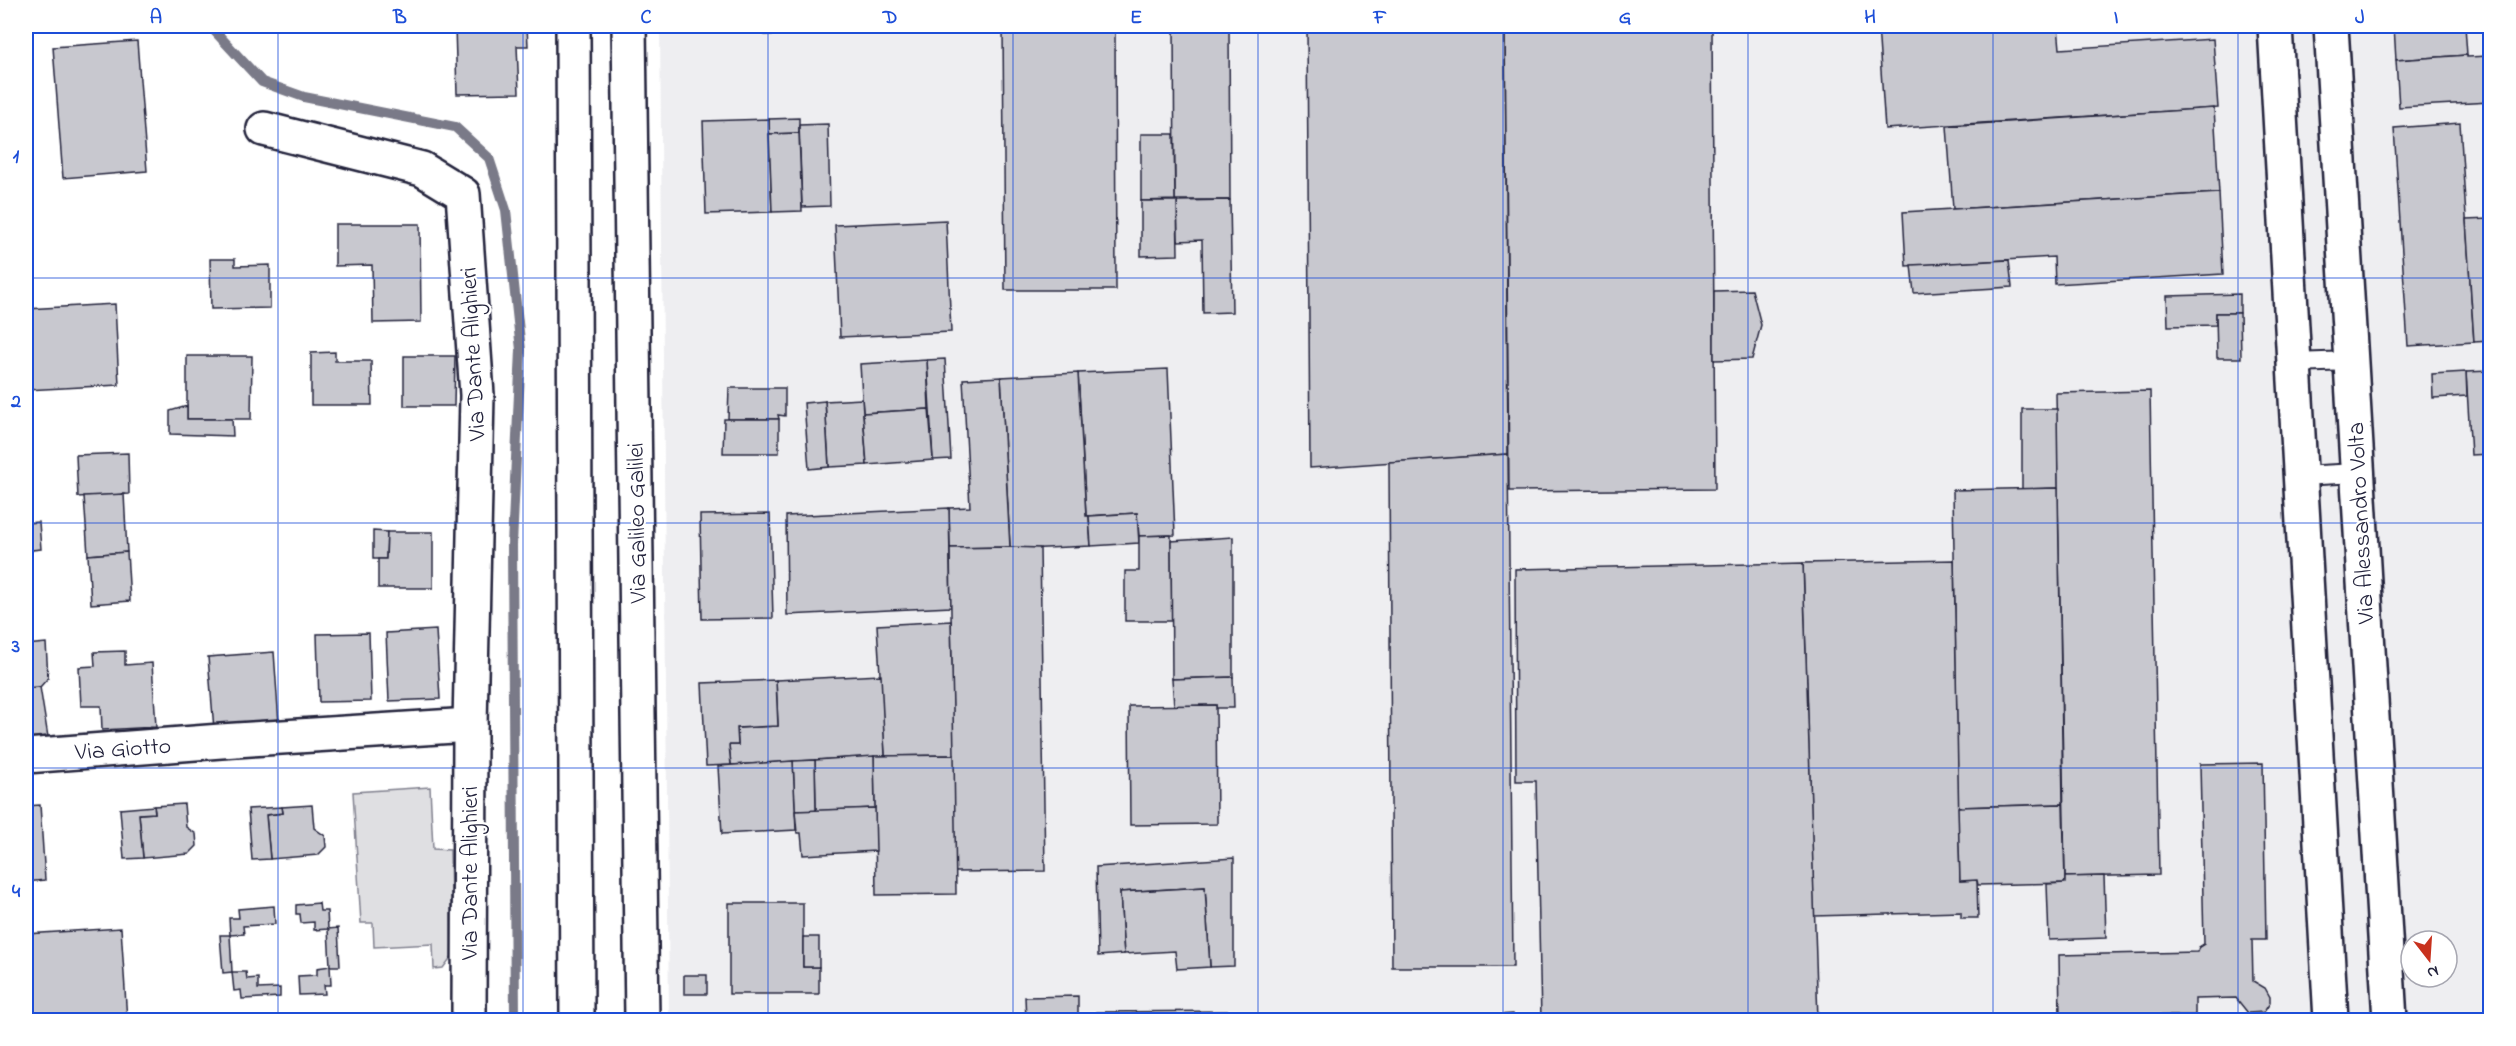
<svg xmlns="http://www.w3.org/2000/svg" width="2516" height="1046" viewBox="0 0 2516 1046" font-family="'Indie Flower',sans-serif">
  <rect width="100%" height="100%" fill="#fff"/>
  <filter id="ink" filterUnits="userSpaceOnUse"><feTurbulence type="fractalNoise" baseFrequency=".0167" numOctaves="2"/><feDisplacementMap in="SourceGraphic" scale="12" xChannelSelector="R" yChannelSelector="G"/><feConvolveMatrix kernelMatrix="1 2 1 2 8 2 1 2 1" color-interpolation-filters="sRGB"/></filter>
  <g filter="url(#ink)">
    <!-- built -->
    <path fill="#eeeef1" fill-rule="evenodd" d="M 660,26 L 2490,26 L 2490,1020 L 669,1020 ZM 2411,941 L 2447,941 L 2447,977 L 2411,977 Z"/>
    <!-- green -->
    <path fill="#dfdfe2" stroke="#80808e" stroke-width="1.5" d="M 430,787 L 433,849 L 450,850 L 452,956 L 443,968 L 434,969 L 433,944 L 374,947 L 373,923 L 361,923 L 353,792 Z"/>
    <g fill="none" stroke-linecap="round" stroke-linejoin="round">
      <!-- stream -->
      <path stroke="#7a7a88" stroke-width="10" d="M 210,26 L 262,82 L 304,97 L 455,127 L 489,158 L 506,210 L 521,350 L 512,545 L 515,1020"/>
    </g>
    <!-- building -->
    <g fill="#c8c8cf" stroke="#22223b" stroke-width="1.5">
      <path d="M 455,26 L 527,26 L 528,46 L 517,46 L 519,93 L 457,94 Z"/>
      <path d="M 699,26 L 758,26 L 699,29 Z"/>
      <path d="M 765,26 L 939,26 L 765,35 Z"/>
      <path d="M 1003,26 L 1115,26 L 1116,290 L 1005,290 Z"/>
      <path d="M 1174,26 L 1229,26 L 1230,200 L 1175,200 Z"/>
      <path d="M 1307,26 L 1505,26 L 1508,454 L 1310,468 Z"/>
      <path d="M 1505,26 L 1712,26 L 1715,489 L 1509,491 Z"/>
      <path d="M 1878,26 L 2058,26 L 2060,49 L 2213,39 L 2218,108 L 1885,129 Z"/>
      <path d="M 2394,26 L 2465,26 L 2467,55 L 2396,60 Z"/>
      <path d="M 137,41 L 147,171 L 63,178 L 53,47 Z"/>
      <path d="M 2467,55 L 2467,57 L 2490,56 L 2490,102 L 2399,107 L 2396,60 Z"/>
      <path d="M 2214,108 L 2219,193 L 1953,209 L 1947,126 Z"/>
      <path d="M 799,118 L 799,133 L 769,134 L 769,119 Z"/>
      <path d="M 769,119 L 772,212 L 706,214 L 703,121 Z"/>
      <path d="M 2460,123 L 2474,342 L 2408,346 L 2394,128 Z"/>
      <path d="M 828,124 L 830,206 L 802,207 L 799,125 Z"/>
      <path d="M 799,133 L 802,211 L 772,212 L 769,134 Z"/>
      <path d="M 1141,134 L 1174,134 L 1175,200 L 1141,201 Z"/>
      <path d="M 2219,193 L 2223,274 L 2055,284 L 2054,257 L 1906,266 L 1903,212 Z"/>
      <path d="M 1230,200 L 1232,312 L 1203,313 L 1202,240 L 1178,241 L 1177,201 Z"/>
      <path d="M 1141,201 L 1177,201 L 1178,255 L 1141,256 Z"/>
      <path d="M 2490,219 L 2490,341 L 2474,342 L 2466,220 Z"/>
      <path d="M 946,220 L 951,332 L 840,337 L 835,225 Z"/>
      <path d="M 335,224 L 420,224 L 421,322 L 373,323 L 372,265 L 335,266 Z"/>
      <path d="M 210,259 L 235,259 L 235,266 L 270,265 L 270,308 L 211,309 Z"/>
      <path d="M 2009,260 L 2012,287 L 1914,293 L 1911,265 Z"/>
      <path d="M 1752,290 L 1761,325 L 1752,359 L 1714,360 L 1714,291 Z"/>
      <path d="M 2240,294 L 2240,313 L 2216,313 L 2216,325 L 2168,326 L 2167,296 Z"/>
      <path d="M 115,304 L 119,385 L 26,390 L 26,309 Z"/>
      <path d="M 2216,313 L 2240,313 L 2241,358 L 2217,358 Z"/>
      <path d="M 335,352 L 335,361 L 371,361 L 372,405 L 311,405 L 311,353 Z"/>
      <path d="M 187,356 L 252,356 L 251,419 L 187,419 Z"/>
      <path d="M 404,356 L 455,356 L 454,406 L 404,406 Z"/>
      <path d="M 945,359 L 951,459 L 933,460 L 927,360 Z"/>
      <path d="M 927,360 L 929,409 L 863,413 L 860,364 Z"/>
      <path d="M 1168,369 L 1175,535 L 1139,536 L 1137,513 L 1086,516 L 1078,373 Z"/>
      <path d="M 2490,371 L 2490,454 L 2471,455 L 2466,372 Z"/>
      <path d="M 2466,372 L 2467,396 L 2433,398 L 2432,374 Z"/>
      <path d="M 1078,373 L 1086,516 L 1089,516 L 1091,546 L 1023,549 L 1010,547 L 1001,377 Z"/>
      <path d="M 1001,377 L 1010,547 L 950,548 L 949,508 L 970,507 L 963,379 Z"/>
      <path d="M 729,388 L 785,388 L 785,416 L 778,415 L 779,419 L 728,419 Z"/>
      <path d="M 2150,391 L 2159,875 L 2065,877 L 2056,393 Z"/>
      <path d="M 862,399 L 867,465 L 829,467 L 825,401 Z"/>
      <path d="M 825,401 L 829,467 L 809,469 L 804,403 Z"/>
      <path d="M 187,406 L 187,419 L 232,419 L 233,436 L 170,434 L 170,411 Z"/>
      <path d="M 929,409 L 933,460 L 867,465 L 863,413 Z"/>
      <path d="M 2022,409 L 2057,409 L 2058,488 L 2022,489 Z"/>
      <path d="M 724,419 L 779,419 L 779,453 L 723,453 Z"/>
      <path d="M 128,453 L 129,494 L 78,497 L 76,455 Z"/>
      <path d="M 1508,454 L 1513,967 L 1392,967 L 1389,462 Z"/>
      <path d="M 2058,488 L 2063,804 L 1958,807 L 1953,490 Z"/>
      <path d="M 124,494 L 127,552 L 88,555 L 84,496 Z"/>
      <path d="M 949,508 L 951,607 L 787,615 L 786,516 Z"/>
      <path d="M 1137,513 L 1139,543 L 1091,546 L 1089,516 Z"/>
      <path d="M 770,514 L 773,618 L 702,619 L 700,515 Z"/>
      <path d="M 39,522 L 41,549 L 32,550 L 26,569 L 26,523 Z"/>
      <path d="M 373,531 L 387,532 L 386,559 L 373,559 Z"/>
      <path d="M 387,532 L 433,532 L 433,588 L 378,588 L 378,559 L 386,559 Z"/>
      <path d="M 1171,535 L 1172,621 L 1125,621 L 1125,571 L 1139,571 L 1139,536 Z"/>
      <path d="M 1233,537 L 1233,677 L 1172,679 L 1171,541 Z"/>
      <path d="M 1010,547 L 1040,548 L 1045,871 L 955,872 L 950,548 Z"/>
      <path d="M 127,552 L 130,601 L 91,604 L 88,555 Z"/>
      <path d="M 1954,560 L 1960,881 L 1977,880 L 1978,918 L 1961,918 L 1961,912 L 1814,916 L 1803,563 Z"/>
      <path d="M 1803,563 L 1818,1020 L 1541,1020 L 1536,781 L 1516,781 L 1515,569 Z"/>
      <path d="M 26,569 L 29,622 L 26,623 Z"/>
      <path d="M 951,621 L 954,755 L 885,756 L 877,625 Z"/>
      <path d="M 436,630 L 440,699 L 389,701 L 386,633 Z"/>
      <path d="M 369,633 L 371,701 L 319,702 L 317,634 Z"/>
      <path d="M 46,643 L 48,678 L 40,687 L 26,688 L 26,645 Z"/>
      <path d="M 125,651 L 125,665 L 152,663 L 156,727 L 102,730 L 101,706 L 81,706 L 79,667 L 95,666 L 94,652 Z"/>
      <path d="M 274,652 L 279,724 L 214,729 L 208,657 Z"/>
      <path d="M 881,675 L 885,756 L 731,765 L 729,745 L 738,745 L 737,728 L 778,726 L 776,680 Z"/>
      <path d="M 1233,677 L 1234,708 L 1216,708 L 1216,705 L 1174,706 L 1172,679 Z"/>
      <path d="M 776,680 L 778,726 L 737,728 L 738,745 L 729,745 L 731,765 L 706,766 L 702,683 Z"/>
      <path d="M 40,687 L 48,737 L 26,738 L 26,688 Z"/>
      <path d="M 1216,705 L 1217,824 L 1130,825 L 1129,706 Z"/>
      <path d="M 954,755 L 956,894 L 876,895 L 874,756 Z"/>
      <path d="M 874,756 L 875,808 L 816,811 L 815,760 Z"/>
      <path d="M 815,760 L 816,811 L 795,811 L 793,761 Z"/>
      <path d="M 793,761 L 796,830 L 722,834 L 718,766 Z"/>
      <path d="M 2263,763 L 2266,940 L 2252,940 L 2253,981 L 2265,988 L 2270,997 L 2270,1003 L 2264,1012 L 2248,1013 L 2236,998 L 2195,999 L 2195,1015 L 2060,1017 L 2059,955 L 2197,952 L 2199,947 L 2204,944 L 2200,764 Z"/>
      <path d="M 184,804 L 186,827 L 196,834 L 197,846 L 189,854 L 143,858 L 139,814 L 155,813 L 154,806 Z"/>
      <path d="M 2063,804 L 2065,883 L 1978,885 L 1977,880 L 1960,881 L 1958,807 Z"/>
      <path d="M 40,805 L 45,880 L 26,882 L 26,806 Z"/>
      <path d="M 312,805 L 314,828 L 325,836 L 326,847 L 318,855 L 270,859 L 266,815 L 283,813 L 282,807 Z"/>
      <path d="M 154,806 L 155,813 L 139,814 L 143,858 L 124,859 L 120,809 Z"/>
      <path d="M 282,807 L 283,813 L 266,815 L 270,859 L 252,860 L 248,809 Z"/>
      <path d="M 875,808 L 876,851 L 803,855 L 801,833 L 797,833 L 795,811 Z"/>
      <path d="M 1234,858 L 1234,966 L 1210,967 L 1205,887 L 1120,892 L 1124,954 L 1098,956 L 1096,867 Z"/>
      <path d="M 2104,876 L 2106,938 L 2049,940 L 2047,884 L 2065,883 L 2065,877 Z"/>
      <path d="M 1205,887 L 1210,967 L 1177,969 L 1175,951 L 1124,954 L 1120,892 Z"/>
      <path d="M 319,903 L 320,911 L 327,911 L 328,929 L 314,930 L 314,922 L 301,923 L 300,914 L 296,914 L 296,905 Z"/>
      <path d="M 729,903 L 803,903 L 803,967 L 819,967 L 819,994 L 729,994 Z"/>
      <path d="M 274,906 L 275,924 L 243,926 L 244,934 L 230,935 L 229,918 L 239,918 L 238,909 Z"/>
      <path d="M 121,928 L 127,1020 L 26,1020 L 26,934 Z"/>
      <path d="M 338,928 L 340,966 L 330,966 L 328,929 Z"/>
      <path d="M 220,935 L 230,935 L 232,972 L 223,973 Z"/>
      <rect x="803" y="937" width="16" height="30"/>
      <path d="M 330,966 L 331,985 L 324,985 L 325,994 L 299,995 L 298,976 L 317,975 L 317,968 Z"/>
      <path d="M 232,972 L 246,972 L 247,979 L 258,978 L 258,989 L 280,988 L 280,997 L 242,999 L 241,990 L 234,991 Z"/>
      <rect x="684" y="975" width="23" height="19"/>
      <path d="M 1078,996 L 1078,1020 L 1026,1020 L 1025,997 Z"/>
      <path d="M 1235,1011 L 1235,1020 L 1096,1020 L 1096,1012 Z"/>
      <path d="M 1513,1014 L 1513,1020 L 1480,1020 L 1480,1016 Z"/>
    </g>
    <g fill="none" stroke-linecap="round" stroke-linejoin="round">
      <!-- lane casing -->
      <g stroke="#22223b" stroke-width="22">
        <g id="lane">
          <path d="M 2294,363 L 2351,361"/>
          <path d="M 2301,476 L 2357,473"/>
        </g>
      </g>
      <!-- street casing -->
      <g stroke="#22223b" stroke-width="38">
        <g id="street">
          <path d="M 573,26 L 577,1020"/>
          <path d="M 629,26 L 642,1020"/>
          <path d="M 2275,26 L 2331,1020"/>
          <path d="M 2331,26 L 2390,1020"/>
          <path d="M 264,129 L 422,169 L 463,194 L 477,395 L 470,725 L 469,1020"/>
          <path d="M 26,756 L 221,741 L 470,725"/>
        </g>
      </g>
      <!-- lane -->
      <use href="#lane" stroke="#fff" stroke-width="18"/>
      <!-- street -->
      <use href="#street" stroke="#fff" stroke-width="33"/>
    </g>
  </g>
  <!-- grid -->
  <path fill="none" stroke="#1d4ed8" stroke-width="1.5" stroke-opacity="0.55" d="M 278,26 L 278,1020M 523,26 L 523,1020M 768,26 L 768,1020M 1013,26 L 1013,1020M 1258,26 L 1258,1020M 1503,26 L 1503,1020M 1748,26 L 1748,1020M 1993,26 L 1993,1020M 2238,26 L 2238,1020M 26,278 L 2490,278M 26,523 L 2490,523M 26,768 L 2490,768"/>
  <g text-anchor="middle" stroke-width="4.5" stroke-linejoin="round" paint-order="stroke">
    <!-- street labels -->
    <g font-size="24" fill="#22223b" stroke="#fff">
      <text transform="translate(472 354) rotate(-93)" y="8">Via Dante Alighieri</text>
      <text transform="translate(636 523) rotate(-91)" y="8">Via Galileo Galilei</text>
      <text transform="translate(2360 523) rotate(-93)" y="8">Via Alessandro Volta</text>
      <text transform="translate(123 748) rotate(-4)" y="8">Via Giotto</text>
      <text transform="translate(469 873) rotate(-90)" y="8">Via Dante Alighieri</text>
    </g>
  </g>
  <!-- margin -->
  <rect width="2516" height="1046" fill="none" stroke="#fff" stroke-width="66"/>
  <!-- north arrow -->
  <g transform="translate(2429 959) rotate(163)"><circle r="28" fill="#ffffff" stroke="#a7a7b1" stroke-width="1.5"/>
  <path d="M0-4.5L10 22L0 15L-10 22Z" fill="#c8321e"/>
  <text y="-9" font-size="16" font-weight="bold" text-anchor="middle" fill="#22223b">N</text>
  </g>
  <rect x="33" y="33" width="2450" height="980" fill="none" stroke="#1d4ed8" stroke-width="2"/>
  <g font-size="20" text-anchor="middle" font-weight="bold" fill="#1d4ed8">
    <text x="156" y="23">A</text>
    <text x="400" y="23">B</text>
    <text x="646" y="23">C</text>
    <text x="890" y="23">D</text>
    <text x="1136" y="23">E</text>
    <text x="1380" y="23">F</text>
    <text x="1625" y="23">G</text>
    <text x="1870" y="23">H</text>
    <text x="2116" y="23">I</text>
    <text x="2360" y="23">J</text>
    <text x="16" y="162">1</text>
    <text x="16" y="407">2</text>
    <text x="16" y="652">3</text>
    <text x="16" y="897">4</text>
  </g>
</svg>
